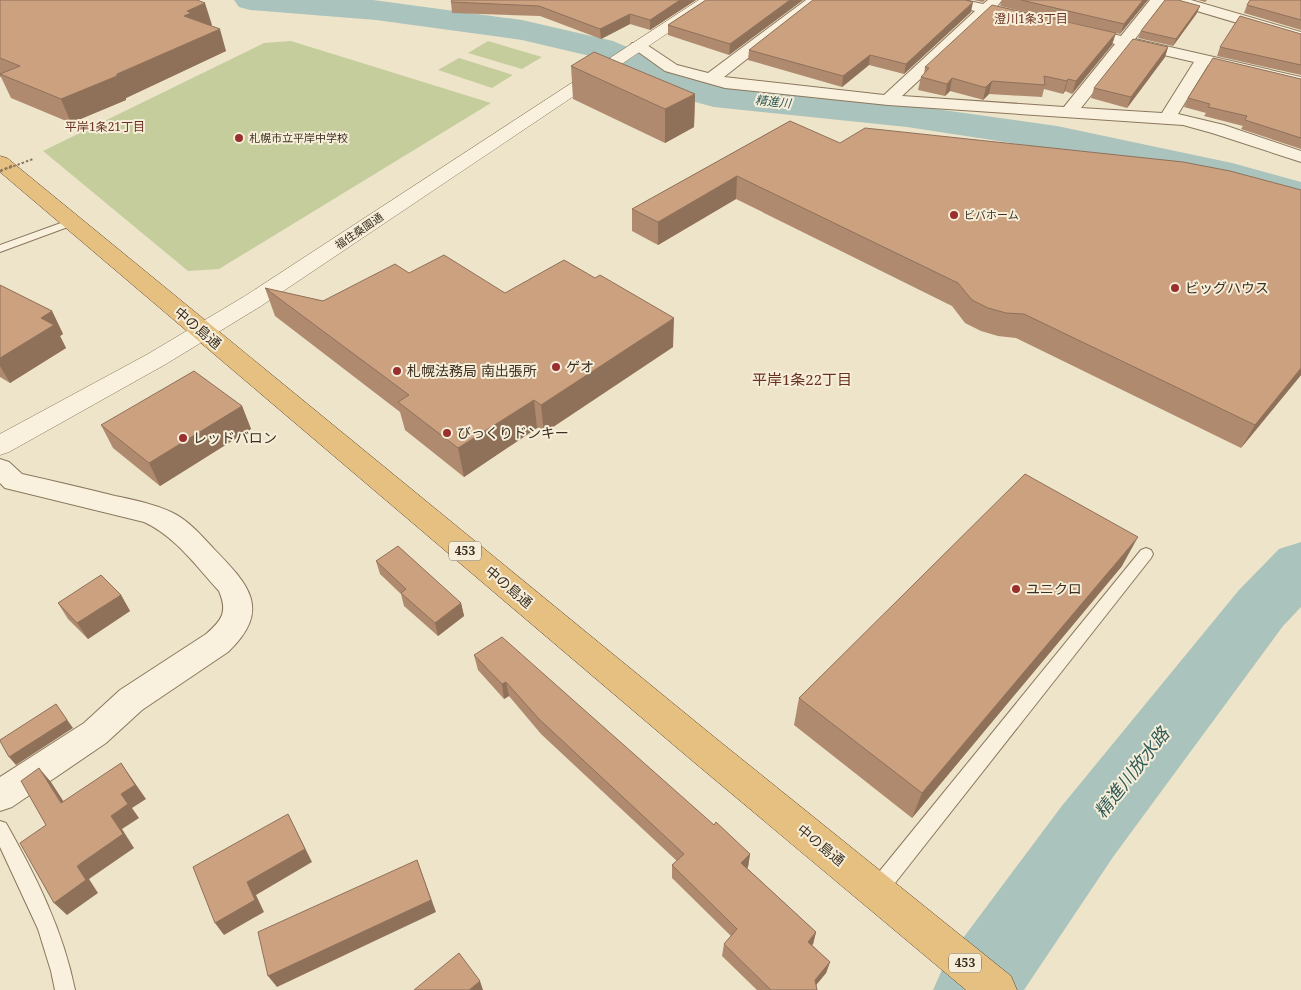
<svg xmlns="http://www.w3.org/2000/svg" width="1301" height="990" viewBox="0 0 1301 990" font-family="'Noto Serif','Noto Sans JP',serif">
  <rect width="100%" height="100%" fill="#eee4c9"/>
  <!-- green -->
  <g fill="#c6cd9d">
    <path d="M 291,41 L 491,103 L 219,269 L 188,271 L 43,151 L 264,43 Z"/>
    <path d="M 488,41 L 542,57 L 522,69 L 468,53 Z"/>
    <path d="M 459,58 L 513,75 L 492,88 L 438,70 Z"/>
  </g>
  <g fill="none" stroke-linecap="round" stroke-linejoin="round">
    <!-- river -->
    <g fill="#aac3bc" fill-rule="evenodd">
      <path d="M 234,0 L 373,0 L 522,20 L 613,41 L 658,60 L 683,76 L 716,85 L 907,105 L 1057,126 L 1232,163 L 1301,182 L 1301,208 L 1224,186 L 1057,150 L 907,127 L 714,107 L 657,92 L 632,76 L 590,56 L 522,40 L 376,20 L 250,10 L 239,7 Z"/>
      <path d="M 1301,542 L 1301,607 L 1283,626 L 1113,857 L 1024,990 L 933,990 L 946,961 L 1061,807 L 1239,590 L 1279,549 Z"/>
    </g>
    <!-- service casing -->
    <g stroke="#8b775e" stroke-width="2">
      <g id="service">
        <path d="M 72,219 L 77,222 L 76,224 L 0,252 L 0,245 Z"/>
        <path d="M 1146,548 L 1151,550 L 1153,554 L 1151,558 L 884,897 L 877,899 L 870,897 L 868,890 L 870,883 L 1141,550 Z"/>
        <path d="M 0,821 L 6,823 C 36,876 63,930 75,990 L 55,990 L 51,971 L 38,929 L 0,847 Z"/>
      </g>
    </g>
    <!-- minor casing -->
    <g stroke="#8b775e" stroke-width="2">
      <g id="minor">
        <path d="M 806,0 L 822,0 L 724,77 L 884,95 L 975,11 L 940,3 L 938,0 L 964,0 L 983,4 L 988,0 L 1002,0 L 996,8 L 1027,15 L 1030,18 L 1027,21 L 1022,23 L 989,15 L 902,96 L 1064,107 L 1115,44 L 1075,34 L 1072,31 L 1075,28 L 1080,26 L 1121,36 L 1150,0 L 1165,0 L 1135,39 L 1301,77 L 1301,87 L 1208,65 L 1178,114 L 1224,125 L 1301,151 L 1301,162 L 1212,133 L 1183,125 L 888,105 L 725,88 L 665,71 L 630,46 L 632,43 L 644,43 L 677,65 L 708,73 ZM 1129,47 L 1194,62 L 1162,113 L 1081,108 Z"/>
        <path d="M 1168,0 L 1191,0 L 1301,32 L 1301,42 L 1170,3 Z"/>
        <path d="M 0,459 L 9,462 L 22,474 C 53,481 84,488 115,496 C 134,500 155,504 173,513 C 189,521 201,535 213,548 C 248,584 273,609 228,652 L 142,710 L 106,743 L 12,807 L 0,811 L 0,777 L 84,723 L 120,690 L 206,634 C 222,620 228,612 219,591 C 196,566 175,536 144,522 L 5,488 L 0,483 Z"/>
      </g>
    </g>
    <!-- tertiary casing -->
    <g stroke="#8b775e" stroke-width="1">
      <path id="tertiary" d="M 699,0 L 717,0 L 261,306 L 166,364 L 9,452 L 0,455 L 0,434 L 148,354 L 245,296 Z"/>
    </g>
    <!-- trunk casing -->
    <g stroke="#594532" stroke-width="1">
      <path id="trunk" d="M 0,156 L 7,158 L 713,736 L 1011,976 L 1017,990 L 966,990 L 689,758 L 0,172 Z"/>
    </g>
    <!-- service -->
    <use href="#service" fill="#f9f1dd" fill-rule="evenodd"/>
    <!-- minor -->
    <use href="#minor" fill="#f9f1dd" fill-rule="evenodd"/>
    <!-- tertiary -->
    <use href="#tertiary" fill="#f9f1dd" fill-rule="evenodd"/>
    <!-- trunk -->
    <use href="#trunk" fill="#e6c080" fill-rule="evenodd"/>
    <!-- path-bridge-far1 -->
    <path stroke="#8b775e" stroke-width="2" stroke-dasharray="2.5 2" stroke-linecap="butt" d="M 9,168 L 33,159"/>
    <!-- path-bridge -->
    <path stroke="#8b775e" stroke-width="2.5" stroke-dasharray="3 2" stroke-linecap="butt" d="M 0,171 L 12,166"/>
  </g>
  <!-- wall -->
  <g fill="#af8a6e">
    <path d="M 0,0 L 212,25 L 211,25 L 226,51 L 126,98 L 126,100 L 71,123 L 11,98 L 1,77 L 0,77 Z"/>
    <path d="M 452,0 L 696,0 L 650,30 L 630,24 L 601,39 L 540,16 L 452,13 L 451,2 Z"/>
    <path d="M 706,0 L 803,0 L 729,55 L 668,35 L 668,25 Z"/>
    <path d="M 973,0 L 985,0 L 983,2 Z"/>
    <path d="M 1002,0 L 1148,0 L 1120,34 L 1000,6 Z"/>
    <path d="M 1198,0 L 1207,0 L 1205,2 Z"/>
    <path d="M 1301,0 L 1301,30 L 1244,13 L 1247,5 Z"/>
    <path d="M 971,12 L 904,74 L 869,65 L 842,87 L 748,60 L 749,50 Z"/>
    <path d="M 1197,13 L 1173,46 L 1138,38 L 1141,31 Z"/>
    <path d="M 1301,34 L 1301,75 L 1217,56 L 1220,47 Z"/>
    <path d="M 1112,45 L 1072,94 L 1065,91 L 1063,94 L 1044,89 L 1042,97 L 989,94 L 983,100 L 980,99 L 950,91 L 945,96 L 918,90 L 921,77 L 924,74 L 925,67 Z"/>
    <path d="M 1168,47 L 1165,57 L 1127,108 L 1091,98 L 1094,88 Z"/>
    <path d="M 571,66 L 695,94 L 694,127 L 665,143 L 573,99 Z"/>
    <path d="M 1301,79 L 1301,149 L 1241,129 L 1243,126 L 1204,116 L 1206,113 L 1184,107 L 1188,98 Z"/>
    <path d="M 790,121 L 1301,375 L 1241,448 L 1016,338 L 998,336 L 981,331 L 965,323 L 952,306 L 736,199 L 658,245 L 632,231 L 632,209 Z"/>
    <path d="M 409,273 L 505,293 L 673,347 L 544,433 L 537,428 L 464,477 L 405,430 L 400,412 L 275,316 L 265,288 L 323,301 Z"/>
    <path d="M 0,285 L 52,311 L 63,334 L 60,336 L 66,348 L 10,383 L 0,377 Z"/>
    <path d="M 242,406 L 251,429 L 160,486 L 113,448 L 101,425 Z"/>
    <path d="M 376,561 L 461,603 L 464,616 L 438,636 L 404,606 L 401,594 L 380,574 Z"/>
    <path d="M 1122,566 L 912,818 L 794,725 L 799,698 Z"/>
    <path d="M 121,595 L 130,611 L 88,639 L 68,619 L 58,603 Z"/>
    <path d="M 474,655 L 714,825 L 750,854 L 748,867 L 747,868 L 816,932 L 813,944 L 812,945 L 830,962 L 826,973 L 816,985 L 817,990 L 757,990 L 722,956 L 724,944 L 731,936 L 672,878 L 672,865 L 677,861 L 541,734 L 509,696 L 504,699 L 478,670 Z"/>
  </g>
  <!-- shaded-wall -->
  <g fill="#8f715a">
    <path d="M 680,0 L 696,0 L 650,30 L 650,20 Z"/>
    <path d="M 790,0 L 803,0 L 729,55 L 730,44 Z"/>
    <path d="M 1143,0 L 1148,0 L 1120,34 L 1124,24 Z"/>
    <path d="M 973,2 L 971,12 L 904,74 L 906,64 Z"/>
    <path d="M 205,3 L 212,25 L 197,31 L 184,16 L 187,11 Z"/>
    <path d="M 1200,6 L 1197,13 L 1173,46 L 1176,39 Z"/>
    <path d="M 630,14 L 630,24 L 601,39 L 600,29 Z"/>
    <path d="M 220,29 L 226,51 L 126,98 L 126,100 L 71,123 L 61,99 Z"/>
    <path d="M 1116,33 L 1112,45 L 1072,94 L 1076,81 Z"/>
    <path d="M 1168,47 L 1165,57 L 1127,108 L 1131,97 Z"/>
    <path d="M 870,55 L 869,65 L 842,87 L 843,76 Z"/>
    <path d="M 952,78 L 950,91 L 945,96 L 947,84 Z"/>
    <path d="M 1068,79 L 1065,91 L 1063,94 L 1067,81 Z"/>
    <path d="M 992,81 L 989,94 L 983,100 L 986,87 Z"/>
    <path d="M 695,94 L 694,127 L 665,143 L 665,109 Z"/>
    <path d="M 737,176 L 736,199 L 658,245 L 658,222 Z"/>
    <path d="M 52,311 L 63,334 L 60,336 L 66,348 L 10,383 L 0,366 L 0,358 L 41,318 Z"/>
    <path d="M 674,318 L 673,347 L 544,433 L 541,405 Z"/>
    <path d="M 1301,368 L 1301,375 L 1241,448 L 1255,425 Z"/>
    <path d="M 534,400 L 537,428 L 464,477 L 458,448 Z"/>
    <path d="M 242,406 L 251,429 L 160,486 L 149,463 Z"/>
    <path d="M 1138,537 L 1122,566 L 912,818 L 922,793 Z"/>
    <path d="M 121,595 L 130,611 L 88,639 L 77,623 Z"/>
    <path d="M 461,603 L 464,616 L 438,636 L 435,623 Z"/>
    <path d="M 506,682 L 509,696 L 504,699 L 502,684 Z"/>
    <path d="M 56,704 L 73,728 L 16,765 L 9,757 Z"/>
    <path d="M 121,763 L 146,799 L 132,808 L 139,818 L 122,829 L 134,848 L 89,879 L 98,893 L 67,915 L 54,903 L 111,816 L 121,794 Z"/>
    <path d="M 39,768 L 51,782 L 73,816 L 61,803 Z"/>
    <path d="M 288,814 L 312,862 L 256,895 L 264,912 L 224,935 L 215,923 L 247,882 Z"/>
    <path d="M 750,854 L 748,867 L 739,876 L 741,863 Z"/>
    <path d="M 417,860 L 436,912 L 277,987 L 268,976 Z"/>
    <path d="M 816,932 L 813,944 L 804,954 L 808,942 Z"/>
    <path d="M 830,962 L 826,973 L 812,990 L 815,980 Z"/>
    <path d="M 480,981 L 483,990 L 469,990 Z"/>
  </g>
  <!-- building -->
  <g fill="#cca180" stroke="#8f715a">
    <path d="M 0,0 L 197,0 L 205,3 L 187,11 L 191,13 L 184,16 L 220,29 L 117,74 L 117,76 L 61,99 L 0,74 L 20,66 L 0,58 Z"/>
    <path d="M 452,0 L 680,0 L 650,20 L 630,14 L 600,29 L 539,6 L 451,2 Z"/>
    <path d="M 706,0 L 790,0 L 730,44 L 668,25 Z"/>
    <path d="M 813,0 L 965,0 L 973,2 L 906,64 L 870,55 L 843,76 L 749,50 Z"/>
    <path d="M 1021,0 L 1143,0 L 1124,24 Z"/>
    <path d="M 1165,0 L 1178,0 L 1200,6 L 1176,39 L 1141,31 Z"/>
    <path d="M 1250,0 L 1301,0 L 1301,20 L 1247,5 Z"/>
    <path d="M 992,5 L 1116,33 L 1076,81 L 1068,79 L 1067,81 L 1044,76 L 1045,85 L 992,81 L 986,87 L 983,87 L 952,78 L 947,84 L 921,77 L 929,68 L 925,67 Z"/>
    <path d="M 1240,16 L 1301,34 L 1301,65 L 1220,47 Z"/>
    <path d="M 1133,39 L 1168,47 L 1131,97 L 1094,88 Z"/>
    <path d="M 594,52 L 695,94 L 665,109 L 571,66 Z"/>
    <path d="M 1213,58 L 1301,79 L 1301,138 L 1245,120 L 1247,116 L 1208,107 L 1210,104 L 1188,98 Z"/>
    <path d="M 790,121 L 840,143 L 865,128 L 1183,162 L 1230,171 L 1301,190 L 1301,368 L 1255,425 L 1024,314 L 1006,313 L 988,308 L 972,300 L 958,283 L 737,176 L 658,222 L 632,209 Z"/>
    <path d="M 444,255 L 505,293 L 564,260 L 595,278 L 600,275 L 674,318 L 541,405 L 534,400 L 458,448 L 398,402 L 409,395 L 265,288 L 323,301 L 395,264 L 409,273 Z"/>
    <path d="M 0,285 L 52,311 L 41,318 L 54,325 L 0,358 Z"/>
    <path d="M 194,371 L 242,406 L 149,463 L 101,425 Z"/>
    <path d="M 1025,474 L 1138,537 L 922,793 L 799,698 Z"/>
    <path d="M 398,546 L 461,603 L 435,623 L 401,593 L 406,589 L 376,561 Z"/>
    <path d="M 101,575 L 121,595 L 77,623 L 58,603 Z"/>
    <path d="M 502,637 L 714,825 L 716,822 L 750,854 L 741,863 L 816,932 L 808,942 L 830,962 L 815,980 L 817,990 L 771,990 L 724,944 L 737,929 L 672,865 L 684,854 L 539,719 L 506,682 L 502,684 L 474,655 Z"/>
    <path d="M 56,704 L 67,720 L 9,757 L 0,741 L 0,740 Z"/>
    <path d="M 121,763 L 135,785 L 121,794 L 128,804 L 111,816 L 123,834 L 77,866 L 86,880 L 54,903 L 20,843 L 46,825 L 21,781 L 39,768 L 61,803 Z"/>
    <path d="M 288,814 L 305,849 L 247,882 L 255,900 L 215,923 L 193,867 Z"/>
    <path d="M 417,860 L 431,900 L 268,976 L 258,932 Z"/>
    <path d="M 459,953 L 480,981 L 469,990 L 414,990 Z"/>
  </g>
  <!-- markers -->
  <g fill="#99302e" stroke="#f6eed9" stroke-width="2">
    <circle cx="239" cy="138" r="5"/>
    <circle cx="954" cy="215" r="5"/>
    <circle cx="1175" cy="288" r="5"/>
    <circle cx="556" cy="367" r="5"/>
    <circle cx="397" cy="371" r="5"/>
    <circle cx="447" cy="433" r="5"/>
    <circle cx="183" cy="438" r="5"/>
    <circle cx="1016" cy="589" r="5"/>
  </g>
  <g text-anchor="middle" stroke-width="4" stroke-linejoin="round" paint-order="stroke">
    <!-- far-poi labels -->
    <g font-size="11" fill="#3c2f21" stroke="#f6eed9" text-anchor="start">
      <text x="249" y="142">札幌市立平岸中学校</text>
      <text x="964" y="219">ビバホーム</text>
    </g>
    <!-- far-street labels -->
    <g font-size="11" fill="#3c2f21" stroke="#f6eed9">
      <text transform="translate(359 231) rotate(-34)" y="4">福住桑園通</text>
    </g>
    <!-- far-neighbourhood labels -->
    <g font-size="12" fill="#683121" stroke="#f6eed9">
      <text x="1031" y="23">澄川1条3丁目</text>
      <text x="105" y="131">平岸1条21丁目</text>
    </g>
    <!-- far-water labels -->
    <g font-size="12" font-style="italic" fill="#315b59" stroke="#f6eed9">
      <text transform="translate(773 102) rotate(6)" y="4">精進川</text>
    </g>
    <!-- shield labels -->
    <g fill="#f6eed9" stroke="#746858" stroke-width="1">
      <rect x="449" y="541.5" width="32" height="19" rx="4"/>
      <rect x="949" y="953.5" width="32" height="19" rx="4"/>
    </g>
    <g font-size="12" font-weight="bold" fill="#3c2f21">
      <text x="465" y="555">453</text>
      <text x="965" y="967">453</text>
    </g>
    <!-- poi labels -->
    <g font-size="14" fill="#3c2f21" stroke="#f6eed9" text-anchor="start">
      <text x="1185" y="293">ビッグハウス</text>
      <text x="566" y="372">ゲオ</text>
      <text x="407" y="376">札幌法務局 南出張所</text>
      <text x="457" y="438">びっくりドンキー</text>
      <text x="193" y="443">レッドバロン</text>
      <text x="1026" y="594">ユニクロ</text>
    </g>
    <!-- street labels -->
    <g font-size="14" fill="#3c2f21" stroke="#f6eed9">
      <text transform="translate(198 328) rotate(40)" y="5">中の島通</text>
      <text transform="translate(509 587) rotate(40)" y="5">中の島通</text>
      <text transform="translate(821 845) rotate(39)" y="5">中の島通</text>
    </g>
    <!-- neighbourhood labels -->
    <g font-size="15" fill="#683121" stroke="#f6eed9">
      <text x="802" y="385">平岸1条22丁目</text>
    </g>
    <!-- near-water labels -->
    <g font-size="18" font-style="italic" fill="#315b59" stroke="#f6eed9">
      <text transform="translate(1132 773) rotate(-52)" y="6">精進川放水路</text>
    </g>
  </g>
</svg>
